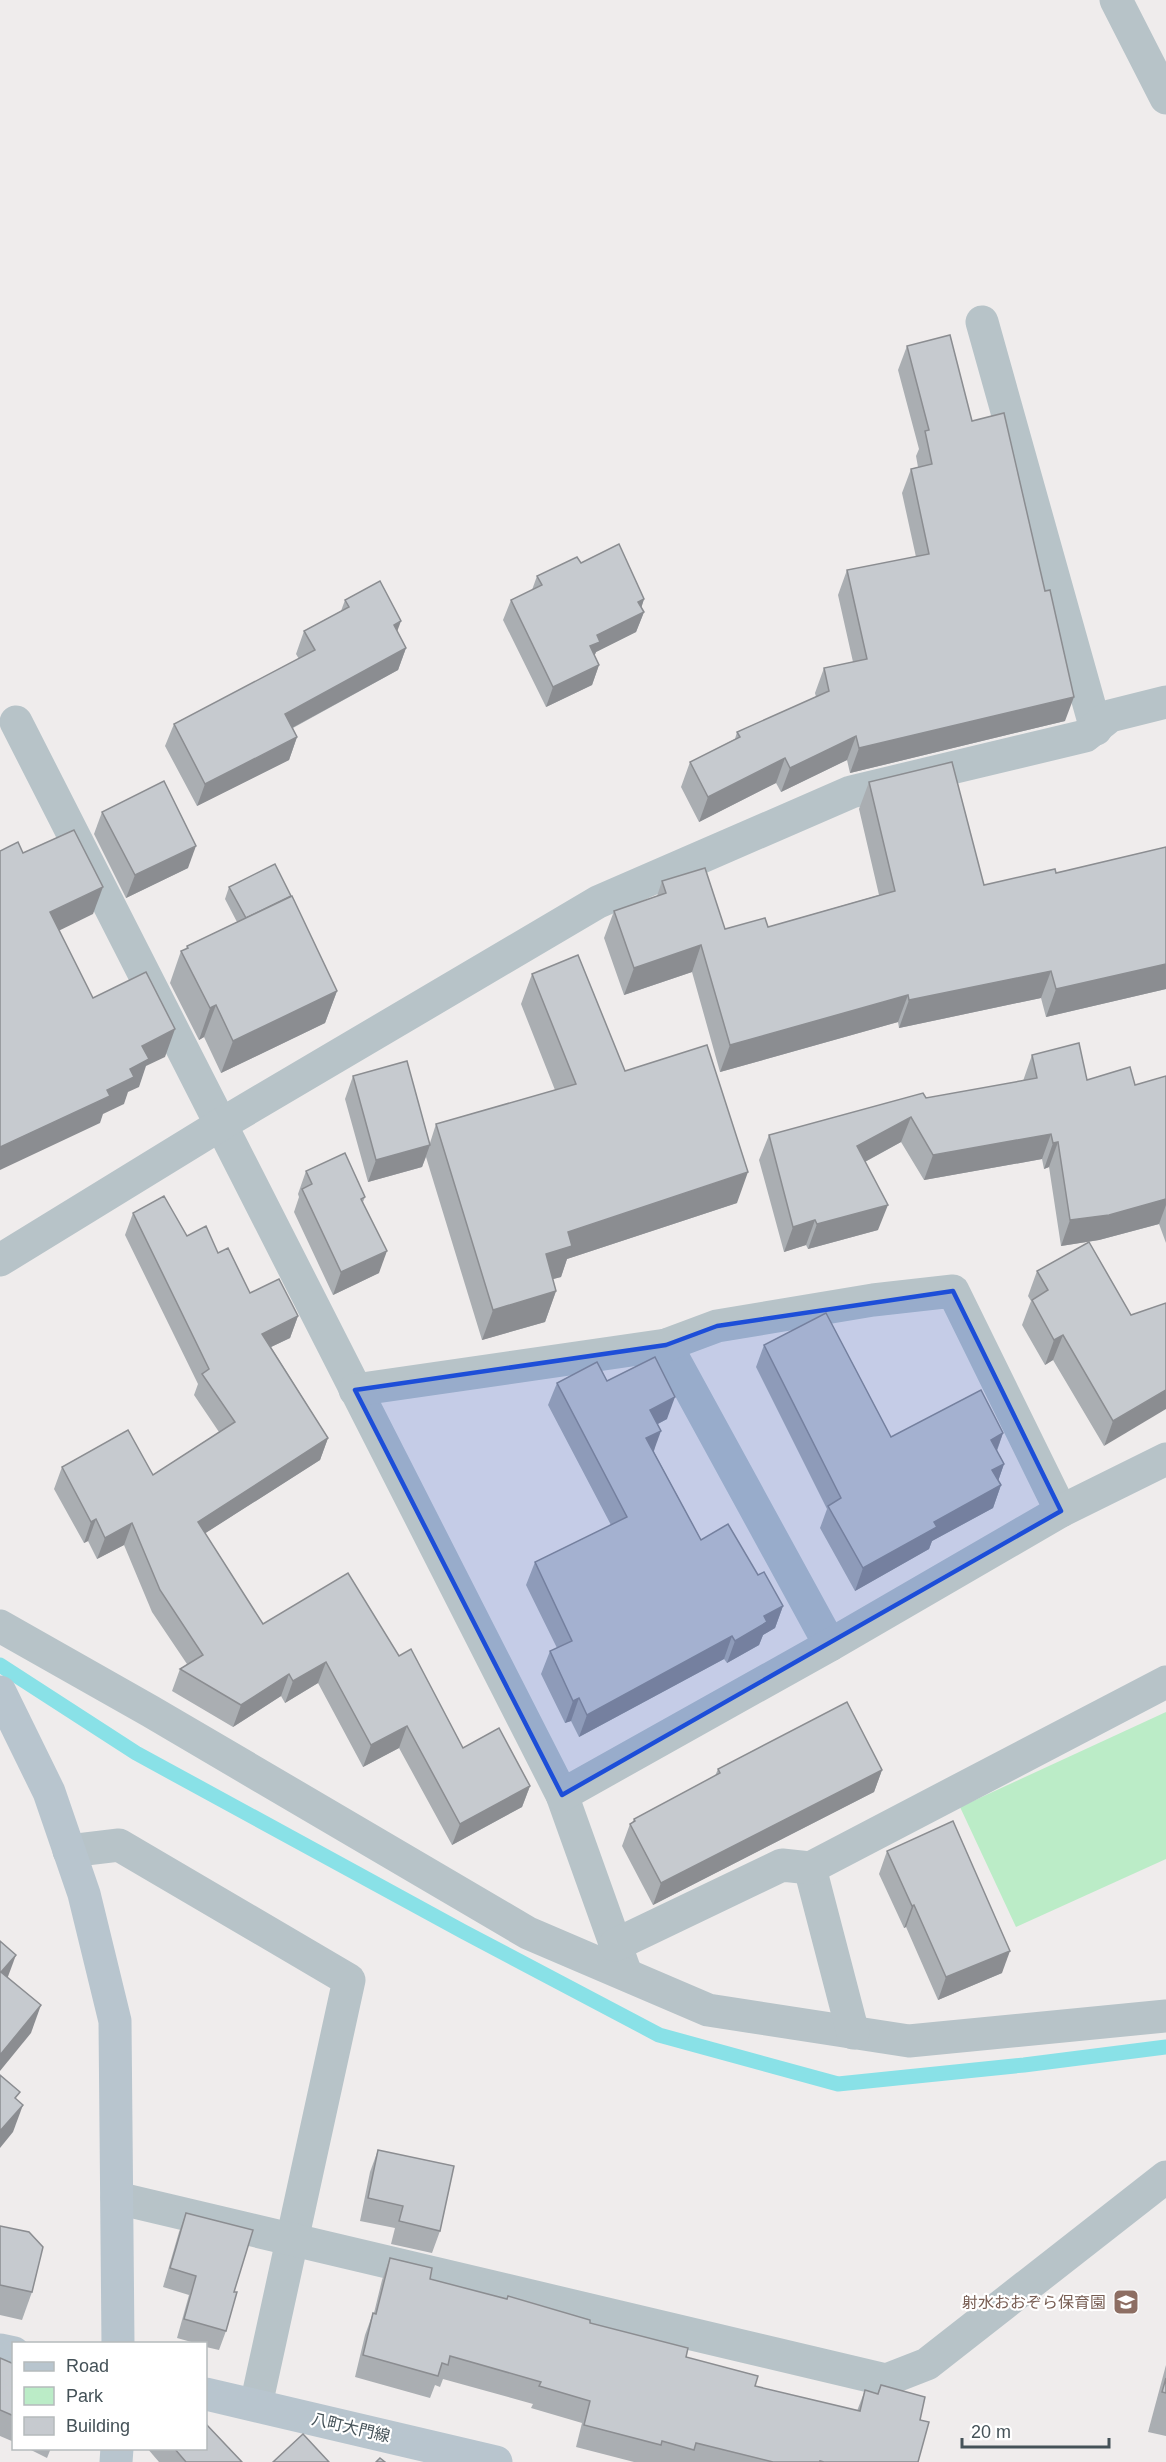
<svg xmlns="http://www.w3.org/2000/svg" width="1166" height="2462" viewBox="0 0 1166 2462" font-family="Helvetica,'Noto Sans JP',sans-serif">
  <rect width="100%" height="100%" fill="#efecec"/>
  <!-- green -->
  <path fill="#bbecc7" d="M 1166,1712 L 1166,1859 L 1016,1927 L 960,1807 Z"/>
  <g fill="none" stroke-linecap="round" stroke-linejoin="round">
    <!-- stream -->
    <path stroke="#89e1e7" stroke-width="15" d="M 0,1665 L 136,1753 L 464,1932 L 659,2035 L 838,2084 L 1024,2065 L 1166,2047"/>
    <!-- street -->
    <g stroke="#b7c3c8" stroke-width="33">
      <path d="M 1116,0 L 1166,98"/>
      <path d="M 982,322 L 1096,729"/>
      <path d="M 16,722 L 562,1795 L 626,1974"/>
      <path d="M 0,1260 L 220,1125 L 598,902 L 851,792 L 1085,736 L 1110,716 L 1166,702"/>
      <path d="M 666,1345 L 830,1645"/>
      <path d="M 355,1390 L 666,1345 L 717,1326 L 873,1300 L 953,1291 L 1061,1511"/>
      <path d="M 0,1626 L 150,1711 L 528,1933 L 708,2010 L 909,2041 L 1166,2016"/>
      <path d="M 562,1795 L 830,1645 L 1061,1511 L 1166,1459"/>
      <path d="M 69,1851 L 119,1845 L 349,1980 L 256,2405"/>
      <path d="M 810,1868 L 853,2033"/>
      <path d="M 615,1945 L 782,1865 L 810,1868 L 1166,1682"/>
      <path d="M 117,2198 L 886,2380 L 927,2364 L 1166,2177"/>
    </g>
    <!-- secondary -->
    <g stroke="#b8c5ce" stroke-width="33">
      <path d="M 0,1692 L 49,1792 L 84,1894 L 115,2021 L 118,2344"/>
      <path d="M 0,2350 L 14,2353"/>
      <path d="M 206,2394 L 496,2462"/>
      <path d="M 116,2462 L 117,2448"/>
    </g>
  </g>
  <!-- wall -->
  <g fill="#aaaeb2">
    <path d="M 907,346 L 972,421 L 1065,721 L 850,773 L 847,760 L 781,792 L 776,783 L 699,822 L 681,787 L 690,762 L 735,739 L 737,732 L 816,697 L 815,693 L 824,668 L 853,662 L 838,595 L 847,570 L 916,557 L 902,493 L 911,469 L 918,467 L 916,456 L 919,449 L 898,370 Z"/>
    <path d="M 581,563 L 644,599 L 641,608 L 644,612 L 636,632 L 596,652 L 594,656 L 599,665 L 592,685 L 546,707 L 503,620 L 511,600 L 532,590 L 537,576 Z"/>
    <path d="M 345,600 L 397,632 L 406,648 L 398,670 L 293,728 L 297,737 L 289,760 L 197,806 L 165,746 L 174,724 L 299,659 L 296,654 L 304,631 L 341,611 Z"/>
    <path d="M 869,782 L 984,885 L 1056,873 L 1166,847 L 1166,989 L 1046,1017 L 1041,998 L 899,1028 L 898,1022 L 720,1072 L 692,972 L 624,995 L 604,938 L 614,911 L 657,896 L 662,881 L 725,929 L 768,927 L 879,895 L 859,809 Z"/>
    <path d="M 102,812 L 188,868 L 126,898 L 94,834 Z"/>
    <path d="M 229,887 L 337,991 L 325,1023 L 221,1073 L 204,1037 L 199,1040 L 170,983 L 181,951 L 186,949 L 187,946 L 237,922 L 225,899 Z"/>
    <path d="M 532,974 L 625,1071 L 737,1203 L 567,1259 L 561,1277 L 553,1279 L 556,1291 L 545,1322 L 482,1340 L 426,1157 L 422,1167 L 368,1182 L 345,1099 L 353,1076 L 430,1143 L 436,1124 L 555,1090 L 521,1004 Z"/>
    <path d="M 1032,1055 L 1087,1080 L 1135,1085 L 1166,1076 L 1166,1243 L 1159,1224 L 1099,1240 L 1061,1246 L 1049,1167 L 1044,1169 L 1042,1159 L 924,1180 L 901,1142 L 865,1162 L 878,1230 L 808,1249 L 806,1245 L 784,1252 L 759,1160 L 769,1135 L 926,1098 L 1023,1081 Z"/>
    <path d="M 306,1171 L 365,1197 L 363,1202 L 379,1273 L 333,1295 L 294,1212 L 299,1197 L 298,1194 Z"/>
    <path d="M 133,1213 L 187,1236 L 218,1253 L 250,1293 L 298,1316 L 290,1338 L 271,1347 L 328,1438 L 320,1460 L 205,1533 L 263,1624 L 399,1656 L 463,1748 L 530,1786 L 522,1807 L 452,1845 L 399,1748 L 363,1767 L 318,1683 L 285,1703 L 281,1696 L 233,1727 L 172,1691 L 180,1669 L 187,1664 L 152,1612 L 124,1545 L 97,1559 L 88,1541 L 84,1543 L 54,1489 L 62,1467 L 153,1475 L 219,1432 L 194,1395 L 198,1384 L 125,1235 Z"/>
    <path d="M 1037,1271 L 1131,1315 L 1166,1303 L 1104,1446 L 1053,1360 L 1045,1365 L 1022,1325 L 1031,1301 L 1028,1296 Z"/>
    <path d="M 764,1345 L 891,1437 L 1003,1433 L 997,1451 L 1004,1464 L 998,1481 L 1001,1485 L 993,1508 L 932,1541 L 929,1549 L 855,1591 L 820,1528 L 827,1509 L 756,1367 Z"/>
    <path d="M 607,1381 L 667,1419 L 658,1424 L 654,1452 L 701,1540 L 758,1575 L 783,1606 L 775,1628 L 763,1635 L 759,1645 L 727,1663 L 724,1659 L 579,1737 L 571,1721 L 565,1723 L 541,1674 L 550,1651 L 557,1648 L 526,1585 L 535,1562 L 611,1525 L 548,1405 L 557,1383 Z"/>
    <path d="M 718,1769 L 882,1770 L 874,1792 L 653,1905 L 622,1846 L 630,1824 L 632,1823 L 634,1819 L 715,1776 Z"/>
    <path d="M 887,1851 L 1002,1973 L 938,2000 L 906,1927 L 904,1928 L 879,1874 Z"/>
    <path d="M 378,2150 L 440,2231 L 432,2253 L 391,2244 L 395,2228 L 360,2221 L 370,2172 Z"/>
    <path d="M 186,2213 L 234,2292 L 226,2331 L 219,2350 L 206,2347 L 206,2343 L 195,2343 L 177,2338 L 189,2295 L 163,2287 L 179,2232 Z"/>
    <path d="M 0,2226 L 32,2292 L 22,2320 L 0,2315 Z"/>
    <path d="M 390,2258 L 430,2279 L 590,2323 L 686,2357 L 755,2386 L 857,2411 L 865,2390 L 877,2394 L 881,2385 L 920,2420 L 918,2462 L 634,2462 L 576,2447 L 582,2423 L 531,2408 L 533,2404 L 443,2379 L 440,2387 L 435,2385 L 430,2398 L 355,2377 L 365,2335 L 373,2313 L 374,2313 L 382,2280 Z"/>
    <path d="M 0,2358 L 14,2364 L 14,2442 L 0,2436 Z"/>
    <path d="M 1166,2365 L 1166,2436 L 1148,2432 Z"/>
    <path d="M 27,2448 L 51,2448 L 47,2458 Z"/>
    <path d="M 147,2448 L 206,2448 L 242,2462 L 159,2462 Z"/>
  </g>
  <!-- shaded-wall -->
  <g fill="#8b8d91">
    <path d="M 644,599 L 639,615 L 644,612 L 636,632 L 596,652 L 592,662 L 590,646 L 597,635 L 638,602 Z"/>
    <path d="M 401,621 L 393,643 L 394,625 Z"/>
    <path d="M 406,648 L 398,670 L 277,736 L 285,714 Z"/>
    <path d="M 599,665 L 592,685 L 546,707 L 553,687 Z"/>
    <path d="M 1074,697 L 1065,721 L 850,773 L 859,748 Z"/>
    <path d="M 856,736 L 847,760 L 781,792 L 790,768 Z"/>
    <path d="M 297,737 L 289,760 L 197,806 L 205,784 Z"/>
    <path d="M 785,758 L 776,783 L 699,822 L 708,797 Z"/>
    <path d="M 196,846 L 188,868 L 126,898 L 135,875 Z"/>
    <path d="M 103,887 L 93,914 L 40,940 L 50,912 Z"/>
    <path d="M 701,945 L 692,972 L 624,995 L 634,968 Z"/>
    <path d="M 1166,964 L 1166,989 L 1046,1017 L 1056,989 Z"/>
    <path d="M 1051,971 L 1041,998 L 899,1028 L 909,1000 Z"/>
    <path d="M 337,991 L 325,1023 L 221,1073 L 233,1041 Z"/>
    <path d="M 908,995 L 898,1022 L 720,1072 L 730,1045 Z"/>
    <path d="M 216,1005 L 204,1037 L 199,1040 L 210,1008 Z"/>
    <path d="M 175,1029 L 165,1057 L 146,1066 L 139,1087 L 128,1092 L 124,1104 L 103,1114 L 100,1123 L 0,1170 L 0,1147 L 107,1090 L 142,1046 Z"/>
    <path d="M 911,1117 L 901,1142 L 848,1171 L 857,1146 Z"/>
    <path d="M 1051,1134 L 1042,1159 L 924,1180 L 933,1155 Z"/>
    <path d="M 1058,1142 L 1049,1167 L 1044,1169 L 1053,1143 Z"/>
    <path d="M 430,1145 L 422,1167 L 368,1182 L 376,1160 Z"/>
    <path d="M 748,1172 L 737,1203 L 567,1259 L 561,1277 L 534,1284 L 546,1254 L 568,1232 Z"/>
    <path d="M 1166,1199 L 1166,1205 L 1159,1224 L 1099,1240 L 1061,1246 L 1070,1220 Z"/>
    <path d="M 888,1205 L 878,1230 L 808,1249 L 817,1224 Z"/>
    <path d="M 815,1220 L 806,1245 L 784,1252 L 793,1227 Z"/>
    <path d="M 387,1251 L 379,1273 L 333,1295 L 341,1272 Z"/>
    <path d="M 556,1291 L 545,1322 L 482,1340 L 493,1310 Z"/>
    <path d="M 298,1316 L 290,1338 L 254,1355 L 262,1334 Z"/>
    <path d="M 1063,1335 L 1053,1360 L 1045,1365 L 1054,1340 Z"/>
    <path d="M 1166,1390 L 1166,1409 L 1104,1446 L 1113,1421 Z"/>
    <path d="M 675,1397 L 667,1419 L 642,1432 L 650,1410 Z"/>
    <path d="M 661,1431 L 653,1453 L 646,1438 Z"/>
    <path d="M 1003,1433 L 995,1455 L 991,1440 Z"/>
    <path d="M 328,1438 L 320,1460 L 190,1543 L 198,1522 Z"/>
    <path d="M 1004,1464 L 996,1487 L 992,1470 Z"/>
    <path d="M 1001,1485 L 993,1508 L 932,1541 L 929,1549 L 855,1591 L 863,1568 L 934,1522 Z"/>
    <path d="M 96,1519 L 88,1541 L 84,1543 L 91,1522 Z"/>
    <path d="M 132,1523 L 124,1545 L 97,1559 L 105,1538 Z"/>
    <path d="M 783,1606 L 775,1628 L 763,1635 L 759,1645 L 727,1663 L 735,1641 L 764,1616 Z"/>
    <path d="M 732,1636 L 724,1659 L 579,1737 L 587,1715 Z"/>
    <path d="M 326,1662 L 318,1683 L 285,1703 L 293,1681 Z"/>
    <path d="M 289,1674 L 281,1696 L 233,1727 L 241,1705 Z"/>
    <path d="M 579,1698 L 571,1721 L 565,1723 L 573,1701 Z"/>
    <path d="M 407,1726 L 399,1748 L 363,1767 L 371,1745 Z"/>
    <path d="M 882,1770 L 874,1792 L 653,1905 L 661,1883 Z"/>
    <path d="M 530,1786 L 522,1807 L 452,1845 L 460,1824 Z"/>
    <path d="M 914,1905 L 906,1927 L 904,1928 L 912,1906 Z"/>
    <path d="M 1010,1951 L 1002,1973 L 938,2000 L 946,1977 Z"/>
    <path d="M 16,1955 L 6,1982 L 1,1972 Z"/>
    <path d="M 41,2005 L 31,2033 L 0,2071 L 0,2055 Z"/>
    <path d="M 23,2105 L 13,2132 L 0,2148 L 0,2131 Z"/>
  </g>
  <!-- building -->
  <g fill="#c6cacf" stroke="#8b8d91" stroke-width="1.5">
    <path d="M 950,335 L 972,421 L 1004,413 L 1045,591 L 1050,590 L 1074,697 L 859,748 L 856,736 L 790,768 L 785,758 L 708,797 L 690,762 L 740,737 L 737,732 L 829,691 L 824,668 L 867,659 L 847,570 L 929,554 L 911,469 L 932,464 L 925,431 L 929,430 L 907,346 Z"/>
    <path d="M 619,544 L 644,599 L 638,602 L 644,612 L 597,635 L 600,642 L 590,646 L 599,665 L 553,687 L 511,600 L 542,585 L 537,576 L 577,557 L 581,563 Z"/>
    <path d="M 380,581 L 401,621 L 394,625 L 406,648 L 285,714 L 297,737 L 205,784 L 174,724 L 315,650 L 304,631 L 349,607 L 345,600 Z"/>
    <path d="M 952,762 L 984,885 L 1055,869 L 1056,873 L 1166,847 L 1166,964 L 1056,989 L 1051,971 L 909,1000 L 908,995 L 730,1045 L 701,945 L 634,968 L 614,911 L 666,893 L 662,881 L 705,868 L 725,929 L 765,918 L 768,927 L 895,891 L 869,782 Z"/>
    <path d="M 164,781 L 196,846 L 135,875 L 102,812 Z"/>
    <path d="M 74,830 L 103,887 L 50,912 L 93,998 L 146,972 L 175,1029 L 142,1046 L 149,1059 L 130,1069 L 134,1077 L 107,1090 L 110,1096 L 0,1147 L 0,851 L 18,842 L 23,853 Z"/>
    <path d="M 275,864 L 291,896 L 246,918 L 229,887 Z"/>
    <path d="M 292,896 L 337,991 L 233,1041 L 216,1005 L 210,1008 L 181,951 L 188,948 L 187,946 Z"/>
    <path d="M 578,955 L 625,1071 L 707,1045 L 748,1172 L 568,1232 L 572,1246 L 546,1254 L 556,1291 L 493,1310 L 436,1124 L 576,1084 L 532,974 Z"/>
    <path d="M 1079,1043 L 1087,1080 L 1130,1067 L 1135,1085 L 1166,1076 L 1166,1199 L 1109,1215 L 1070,1220 L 1058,1142 L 1053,1143 L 1051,1134 L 933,1155 L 911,1117 L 857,1146 L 888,1205 L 817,1224 L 815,1220 L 793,1227 L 769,1135 L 923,1093 L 926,1098 L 1037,1078 L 1032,1055 Z"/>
    <path d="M 407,1061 L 430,1145 L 376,1160 L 353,1076 Z"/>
    <path d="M 345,1153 L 365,1197 L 361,1199 L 387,1251 L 341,1272 L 302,1189 L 312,1184 L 306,1171 Z"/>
    <path d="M 164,1196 L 187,1236 L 206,1226 L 218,1253 L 228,1248 L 250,1293 L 279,1279 L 298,1316 L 262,1334 L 328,1438 L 198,1522 L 263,1624 L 348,1573 L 399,1656 L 411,1649 L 463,1748 L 499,1728 L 530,1786 L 460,1824 L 407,1726 L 371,1745 L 326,1662 L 293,1681 L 289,1674 L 241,1705 L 180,1669 L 203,1655 L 160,1590 L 132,1523 L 105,1538 L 96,1519 L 91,1522 L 62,1467 L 128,1430 L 153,1475 L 235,1422 L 202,1374 L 209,1369 L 133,1213 Z"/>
    <path d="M 1089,1242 L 1131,1315 L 1166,1303 L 1166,1390 L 1113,1421 L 1063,1335 L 1054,1340 L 1032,1300 L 1048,1290 L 1037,1271 Z"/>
    <path d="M 826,1313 L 891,1437 L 981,1390 L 1003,1433 L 991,1440 L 1004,1464 L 992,1470 L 1001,1485 L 934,1522 L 937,1527 L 863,1568 L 828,1506 L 841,1498 L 764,1345 Z"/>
    <path d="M 655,1357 L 675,1397 L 650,1410 L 661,1431 L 646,1438 L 701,1540 L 728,1524 L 758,1575 L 764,1572 L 783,1606 L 764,1616 L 767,1622 L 735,1641 L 732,1636 L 587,1715 L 579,1698 L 573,1701 L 550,1651 L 572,1641 L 535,1562 L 627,1517 L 557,1383 L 597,1362 L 607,1381 Z"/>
    <path d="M 847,1702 L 882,1770 L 661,1883 L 630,1824 L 635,1821 L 634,1819 L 720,1773 L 718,1769 Z"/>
    <path d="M 953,1821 L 1010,1951 L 946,1977 L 914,1905 L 912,1906 L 887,1851 Z"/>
    <path d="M 0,1941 L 16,1955 L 1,1972 L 41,2005 L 0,2055 Z"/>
    <path d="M 0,2075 L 20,2092 L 15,2098 L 23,2105 L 0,2131 Z"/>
    <path d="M 378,2150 L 454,2166 L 440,2231 L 399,2221 L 403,2206 L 368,2198 Z"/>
    <path d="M 186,2213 L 253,2230 L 234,2292 L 237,2292 L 226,2331 L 184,2319 L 196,2276 L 170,2268 Z"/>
    <path d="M 0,2226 L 29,2232 L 43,2247 L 32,2292 L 0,2285 Z"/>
    <path d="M 390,2258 L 432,2268 L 430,2279 L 507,2299 L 508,2296 L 590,2320 L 590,2323 L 688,2348 L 686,2357 L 758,2376 L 755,2386 L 860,2411 L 865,2390 L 878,2394 L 881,2385 L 925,2397 L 920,2420 L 929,2422 L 918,2462 L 824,2462 L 820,2461 L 820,2462 L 773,2462 L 696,2443 L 694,2450 L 662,2441 L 661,2445 L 584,2425 L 590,2401 L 539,2386 L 541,2382 L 450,2356 L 448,2365 L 442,2363 L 438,2376 L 363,2355 L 373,2313 L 376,2314 Z"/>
    <path d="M 0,2358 L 14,2364 L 14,2416 L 0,2410 Z"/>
    <path d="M 1166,2378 L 1166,2393 L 1162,2392 Z"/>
    <path d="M 206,2424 L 242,2462 L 186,2462 L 174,2448 L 206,2448 Z"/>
    <path d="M 303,2434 L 329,2462 L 273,2462 Z"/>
    <path d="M 380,2458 L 385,2462 L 376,2462 Z"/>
  </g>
  <!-- marked area -->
  <path fill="#1d4ed8" fill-opacity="0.2" stroke="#1d4ed8" stroke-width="4.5" stroke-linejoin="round" d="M 953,1291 L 1061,1511 L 562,1795 L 355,1390 L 666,1345 L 717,1326 Z"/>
  <!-- icons -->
  <defs>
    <g id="school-square" transform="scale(1.35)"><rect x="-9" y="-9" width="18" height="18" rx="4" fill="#8d6e63" stroke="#fff"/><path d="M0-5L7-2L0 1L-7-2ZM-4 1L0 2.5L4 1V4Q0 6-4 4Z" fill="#fff"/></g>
  </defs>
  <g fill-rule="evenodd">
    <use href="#school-square" x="1126" y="2302"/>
  </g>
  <g text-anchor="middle" stroke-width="4.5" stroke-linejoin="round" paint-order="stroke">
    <!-- education labels -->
    <g font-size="16" fill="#785e54" stroke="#fff" text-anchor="end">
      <text x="1106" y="2308">射水おおぞら保育園</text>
    </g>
    <!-- street labels -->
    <g font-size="16" fill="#455258" stroke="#fff">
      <text transform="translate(351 2427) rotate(13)" y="6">八町大門線</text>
    </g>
  </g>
  <!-- legend -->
  <rect x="12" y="2342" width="195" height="108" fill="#ffffff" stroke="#b5babc" stroke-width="1.5"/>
  <rect x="24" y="2362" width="30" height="9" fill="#b8c5ce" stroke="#b5babc" stroke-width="1.5"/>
  <text x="66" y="2372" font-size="18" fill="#455258">Road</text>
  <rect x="24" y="2387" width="30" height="18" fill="#bbecc7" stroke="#b5babc" stroke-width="1.5"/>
  <text x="66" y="2402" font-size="18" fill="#455258">Park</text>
  <rect x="24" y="2417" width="30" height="18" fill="#c6cacf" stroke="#b5babc" stroke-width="1.5"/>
  <text x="66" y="2432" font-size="18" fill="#455258">Building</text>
  <!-- scale -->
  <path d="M962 2438v9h147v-9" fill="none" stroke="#455258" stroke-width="3"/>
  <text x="971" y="2438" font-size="18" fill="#455258" stroke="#ffffff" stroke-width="4.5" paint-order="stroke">20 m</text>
</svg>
